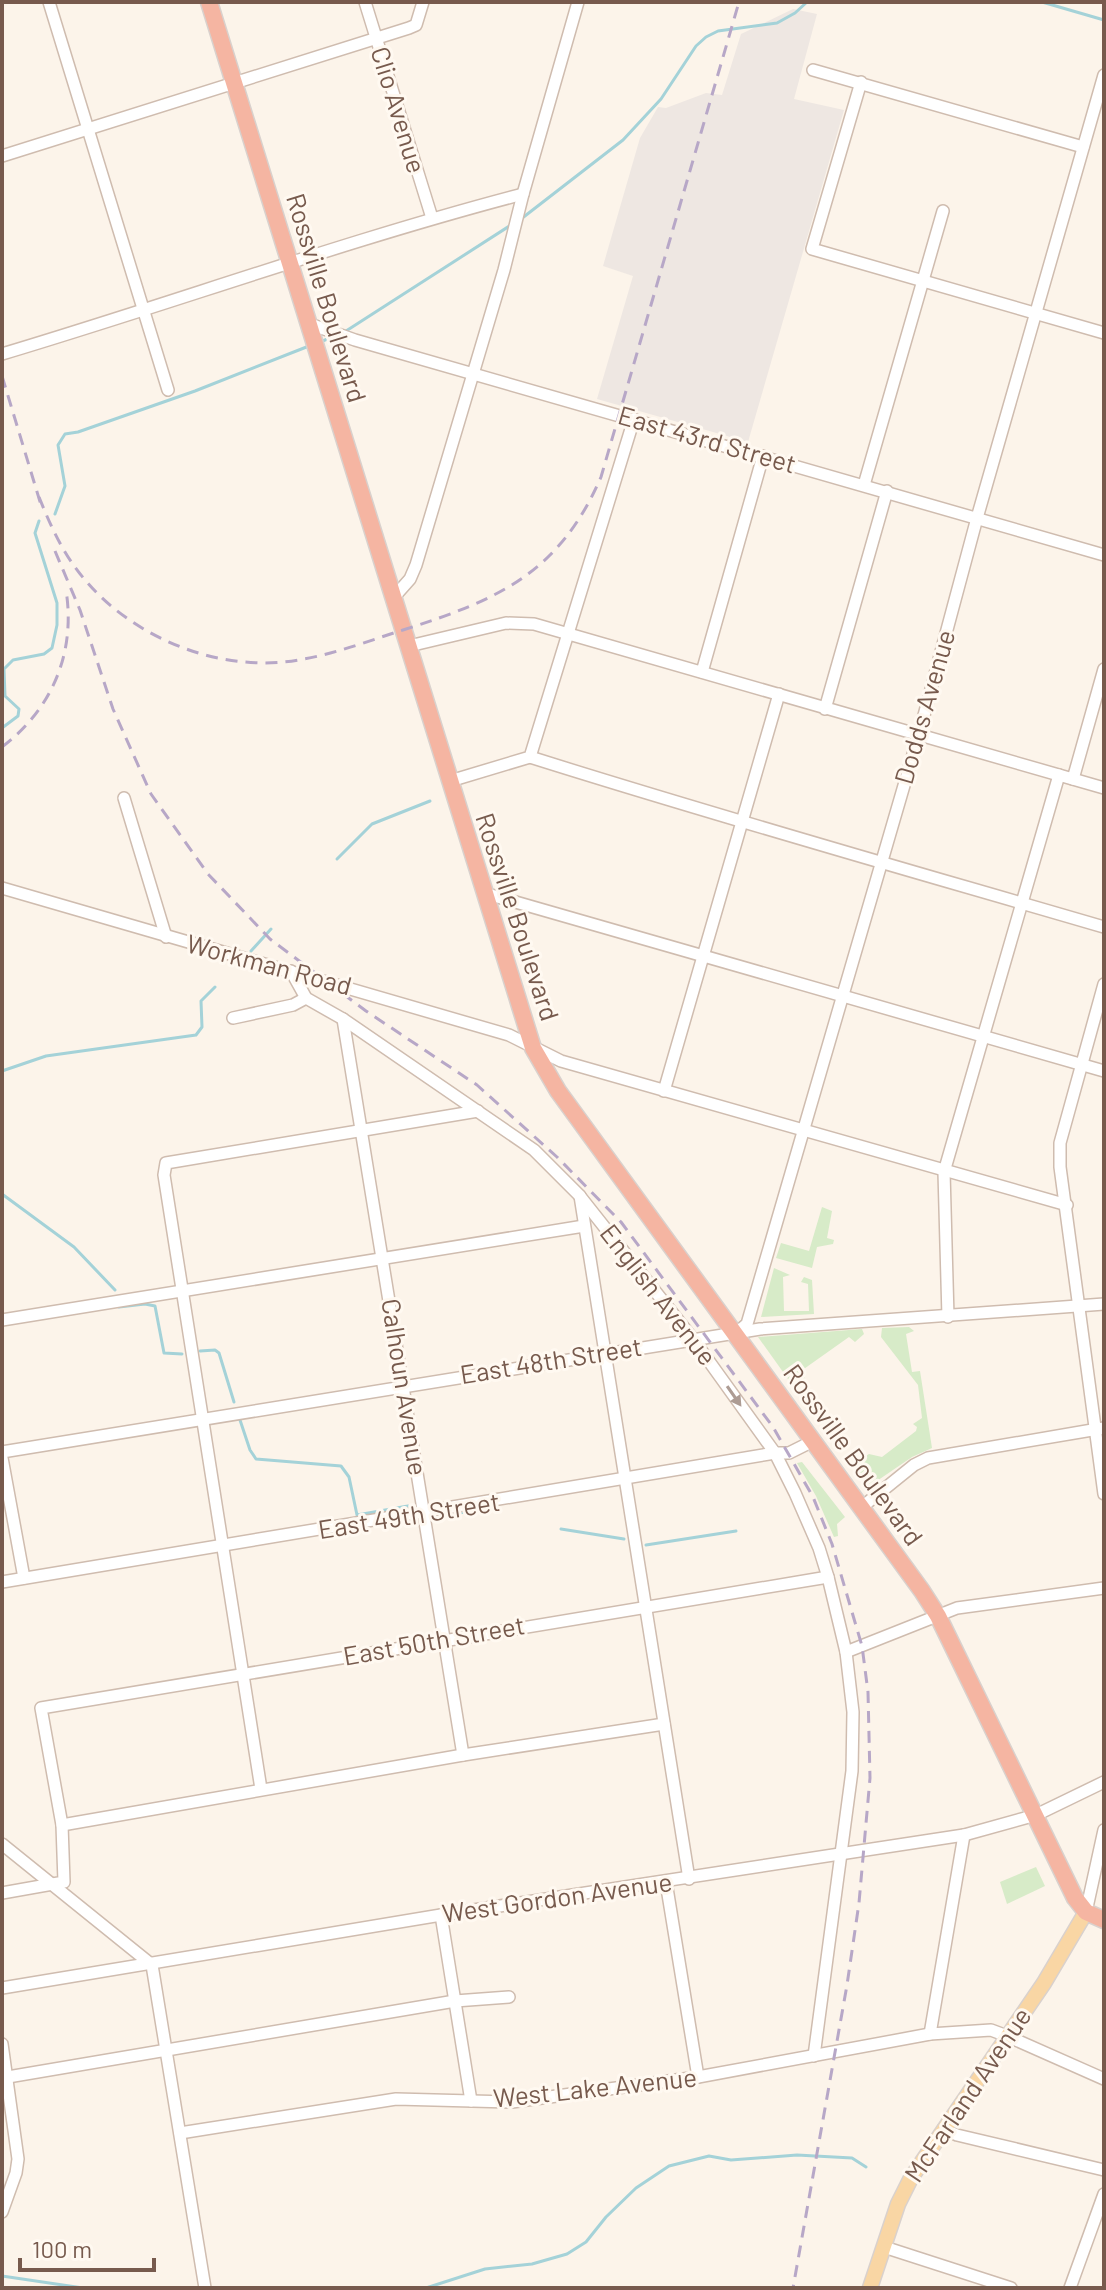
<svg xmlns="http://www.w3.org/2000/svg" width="1106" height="2290" viewBox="0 0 1106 2290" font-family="Barlow,sans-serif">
  <rect width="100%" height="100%" fill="#fcf4ea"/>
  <!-- industrial -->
  <path fill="#eee7e2" d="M 793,9 L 817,14 L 794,99 L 844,110 L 748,442 L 597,399 L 633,276 L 603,266 L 640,138 L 658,107 L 666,108 L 706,93 L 722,95 L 741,34 Z"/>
  <!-- green -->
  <g fill="#d7ebc8">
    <path d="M 822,1207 L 832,1211 L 827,1238 L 834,1240 L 833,1244 L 817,1247 L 812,1268 L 776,1258 L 781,1243 L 809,1251 Z"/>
    <path d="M 774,1268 L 790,1275 L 783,1277 L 784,1311 L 809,1311 L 808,1284 L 801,1282 L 804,1277 L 812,1280 L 814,1314 L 761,1317 Z"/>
    <path d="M 909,1327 L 914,1331 L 906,1334 L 912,1372 L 920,1371 L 932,1448 L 912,1457 L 868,1487 L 853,1466 L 854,1464 L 869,1454 L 882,1457 L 916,1431 L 917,1427 L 913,1424 L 922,1418 L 918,1385 L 881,1337 L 882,1328 Z"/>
    <path d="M 862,1329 L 864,1334 L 855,1342 L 849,1337 L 801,1371 L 805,1378 L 793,1386 L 758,1337 Z"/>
    <path d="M 802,1462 L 845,1517 L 837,1524 L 838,1536 L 834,1537 L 816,1496 L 797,1463 Z"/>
    <path d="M 1036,1867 L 1045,1886 L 1007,1904 L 1000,1882 Z"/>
  </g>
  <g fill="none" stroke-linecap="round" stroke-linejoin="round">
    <!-- stream -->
    <g stroke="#a4d2d8" stroke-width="3">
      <path d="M 1042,2 L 1104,20"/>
      <path d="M 521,219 L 623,140 L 661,99 L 696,46 L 706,37 L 718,31 L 777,23 L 795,13 L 807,2"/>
      <path d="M 346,331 L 511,225"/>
      <path d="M 320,342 L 335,336"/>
      <path d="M 55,514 L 65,486 L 58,445 L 65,434 L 78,432 L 195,391 L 309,346"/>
      <path d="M 2,728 L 18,716 L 19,709 L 5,696 L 4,669 L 13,660 L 44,654 L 52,648 L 57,625 L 57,603 L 35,533 L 39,521"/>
      <path d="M 337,859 L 372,824 L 430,801"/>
      <path d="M 251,951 L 271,929"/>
      <path d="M 2,1071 L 46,1056 L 196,1035 L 202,1027 L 201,1001 L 215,987"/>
      <path d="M 2,1194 L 74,1247 L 115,1290"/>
      <path d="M 119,1307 L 145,1304 L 155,1306 L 164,1353 L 182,1354"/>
      <path d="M 200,1351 L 215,1350 L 219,1353 L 234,1402"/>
      <path d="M 240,1420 L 250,1450 L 256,1459 L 341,1466 L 349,1477 L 357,1515 L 408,1506"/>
      <path d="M 433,1518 L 486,1508"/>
      <path d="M 561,1529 L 624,1539"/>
      <path d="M 646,1545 L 736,1531"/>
      <path d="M 2,2276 L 83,2288"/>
      <path d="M 426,2288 L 485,2269 L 532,2264 L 567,2254 L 586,2242 L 606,2217 L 636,2188 L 669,2166 L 709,2156 L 731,2160 L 797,2155 L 852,2158 L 866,2167"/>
    </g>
    <!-- minor casing -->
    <g stroke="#cfbcaf" stroke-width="14">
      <g id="minor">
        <path d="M 49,2 L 168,390"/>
        <path d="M 365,2 L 432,218"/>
        <path d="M 813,70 L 1083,147"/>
        <path d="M 861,82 L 812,249 L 1104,333"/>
        <path d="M 2,156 L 409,28 L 416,25 L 423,2"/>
        <path d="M 310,324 L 355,340 L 1104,555"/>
        <path d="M 2,354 C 176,302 347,240 523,194"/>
        <path d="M 864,485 L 943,211"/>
        <path d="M 394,597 L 410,579 L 416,565 L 504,270 L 523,194 L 578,2"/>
        <path d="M 409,646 L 506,623 L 534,624 L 1104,788"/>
        <path d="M 702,672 L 763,456"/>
        <path d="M 825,709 L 887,491"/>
        <path d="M 530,757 C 720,817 912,871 1104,927"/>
        <path d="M 1073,779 L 1104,669"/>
        <path d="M 450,781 L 530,757 L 634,419"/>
        <path d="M 124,798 L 166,937"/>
        <path d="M 2,888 L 509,1035 L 561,1061 L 1067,1205"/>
        <path d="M 484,893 L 1104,1071"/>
        <path d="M 291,971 L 306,998 L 343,1019 L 534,1150 L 579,1195 L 693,1339 L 775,1453 L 795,1493 L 819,1548 L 828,1577 L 846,1652 L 853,1712 L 852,1771 L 814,2056"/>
        <path d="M 1104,984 L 1060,1143 L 1060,1167 L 1104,1494"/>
        <path d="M 233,1018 L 293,1005 L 306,998"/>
        <path d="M 343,1019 L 463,1755"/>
        <path d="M 664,1091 L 779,694"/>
        <path d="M 580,1196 L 689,1879"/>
        <path d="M 948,1317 L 944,1172 L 1059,775"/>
        <path d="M 2,1320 L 584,1226"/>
        <path d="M 735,1334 L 747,1324 L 919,734 L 977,518 L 1104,75"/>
        <path d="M 2,1452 L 760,1329 L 1104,1304"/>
        <path d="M 2,1458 L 24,1578"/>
        <path d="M 862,1507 L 914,1465 L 928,1458 L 1104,1428"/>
        <path d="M 2,1582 L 775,1453 L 789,1453 L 813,1441"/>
        <path d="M 846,1652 L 957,1608 L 1104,1588"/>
        <path d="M 261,1789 L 164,1175 L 166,1163 L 478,1111"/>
        <path d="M 62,1825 L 463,1755 L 664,1724"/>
        <path d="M 2,1844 L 152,1965 L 205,2288"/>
        <path d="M 666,1882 L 698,2077"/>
        <path d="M 2,1893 L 64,1882 L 62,1825 L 41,1708 L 828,1577"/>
        <path d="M 1086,1912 L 1104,1830"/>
        <path d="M 441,1915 L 471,2101"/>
        <path d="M 2,1988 L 441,1915 L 964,1835 L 1036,1815 L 1104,1782"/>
        <path d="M 930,2034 L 964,1835"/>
        <path d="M 2,2044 L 18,2159 L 16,2173 L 2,2212"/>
        <path d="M 2,2078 L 455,2001 L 509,1997"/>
        <path d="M 943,2129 L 957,2135 L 1104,2170"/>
        <path d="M 180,2133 L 396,2099 L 512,2102 L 698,2077 L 930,2034 L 991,2030 L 1007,2036 L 1104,2079"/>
        <path d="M 884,2247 L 1011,2288"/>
        <path d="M 1070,2288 L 1104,2194"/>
      </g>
    </g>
    <!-- major casing -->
    <g stroke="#d9d1cd" stroke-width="17">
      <path id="major" d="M 870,2288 L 898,2204 L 911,2178 L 1044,1983 L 1086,1912"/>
    </g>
    <!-- highway casing -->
    <g stroke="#d9d1cd" stroke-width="19">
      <path id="highway" d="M 209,2 L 533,1048 L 558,1091 L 922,1591 L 938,1616 L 1075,1898 L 1086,1912 L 1104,1920"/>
    </g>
    <!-- minor -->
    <use href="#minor" stroke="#fff" stroke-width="11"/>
    <!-- major -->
    <use href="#major" stroke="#f9d6a4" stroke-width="14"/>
    <!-- highway -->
    <use href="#highway" stroke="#f5b5a2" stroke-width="16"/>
    <!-- rail -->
    <g stroke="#b7a7c7" stroke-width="3" stroke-dasharray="12 8" stroke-linecap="butt">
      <path d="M 2,376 L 41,505"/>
      <path d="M 39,497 C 51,527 64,556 86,581 C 137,641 226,675 304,659 C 338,653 371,640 403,630 C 497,600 559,574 601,477 L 739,2"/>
      <path d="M 55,551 L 80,610 L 113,709 L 151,794 L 208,874 L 270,939 L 366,1011 L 477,1085 L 557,1157 L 621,1222 L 773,1427 L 813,1497 L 832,1544 L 862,1646 L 868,1692 L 870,1778 L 859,1903 L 847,1985 L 793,2288"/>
      <path d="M 2,747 C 52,709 76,653 66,590"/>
    </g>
  </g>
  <!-- one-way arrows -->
  <defs><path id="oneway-solid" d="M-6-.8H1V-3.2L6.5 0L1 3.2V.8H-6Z" transform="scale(2)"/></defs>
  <use fill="#ad9c94" href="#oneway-solid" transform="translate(734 1396) rotate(55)"/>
  <g text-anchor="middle" stroke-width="6" stroke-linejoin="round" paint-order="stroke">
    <!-- street labels -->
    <g font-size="26" fill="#775a4d" stroke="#fff9f1">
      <text transform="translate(398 110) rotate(73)" y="9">Clio Avenue</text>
      <text transform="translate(326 298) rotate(73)" y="9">Rossville Boulevard</text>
      <text transform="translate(707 440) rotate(16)" y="9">East 43rd Street</text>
      <text transform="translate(925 707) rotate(-74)" y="9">Dodds Avenue</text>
      <text transform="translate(517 917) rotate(72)" y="9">Rossville Boulevard</text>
      <text transform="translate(269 965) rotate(15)" y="9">Workman Road</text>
      <text transform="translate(658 1295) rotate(52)" y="9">English Avenue</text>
      <text transform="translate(551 1361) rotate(-9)" y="9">East 48th Street</text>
      <text transform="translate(404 1387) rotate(81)" y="9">Calhoun Avenue</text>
      <text transform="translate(853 1455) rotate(54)" y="9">Rossville Boulevard</text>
      <text transform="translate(409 1516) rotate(-9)" y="9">East 49th Street</text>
      <text transform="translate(434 1641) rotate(-10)" y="9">East 50th Street</text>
      <text transform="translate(557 1898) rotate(-8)" y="9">West Gordon Avenue</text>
      <text transform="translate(595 2088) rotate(-6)" y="9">West Lake Avenue</text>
      <text transform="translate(968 2095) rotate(-56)" y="9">McFarland Avenue</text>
    </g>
  </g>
  <!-- border -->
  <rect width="1106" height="2290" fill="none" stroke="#775a4d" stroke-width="8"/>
  <!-- scale -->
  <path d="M20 2258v12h134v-12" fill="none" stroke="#775a4d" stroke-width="4"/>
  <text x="32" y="2258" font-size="24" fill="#775a4d" stroke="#fff9f1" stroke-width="6" paint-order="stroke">100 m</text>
</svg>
